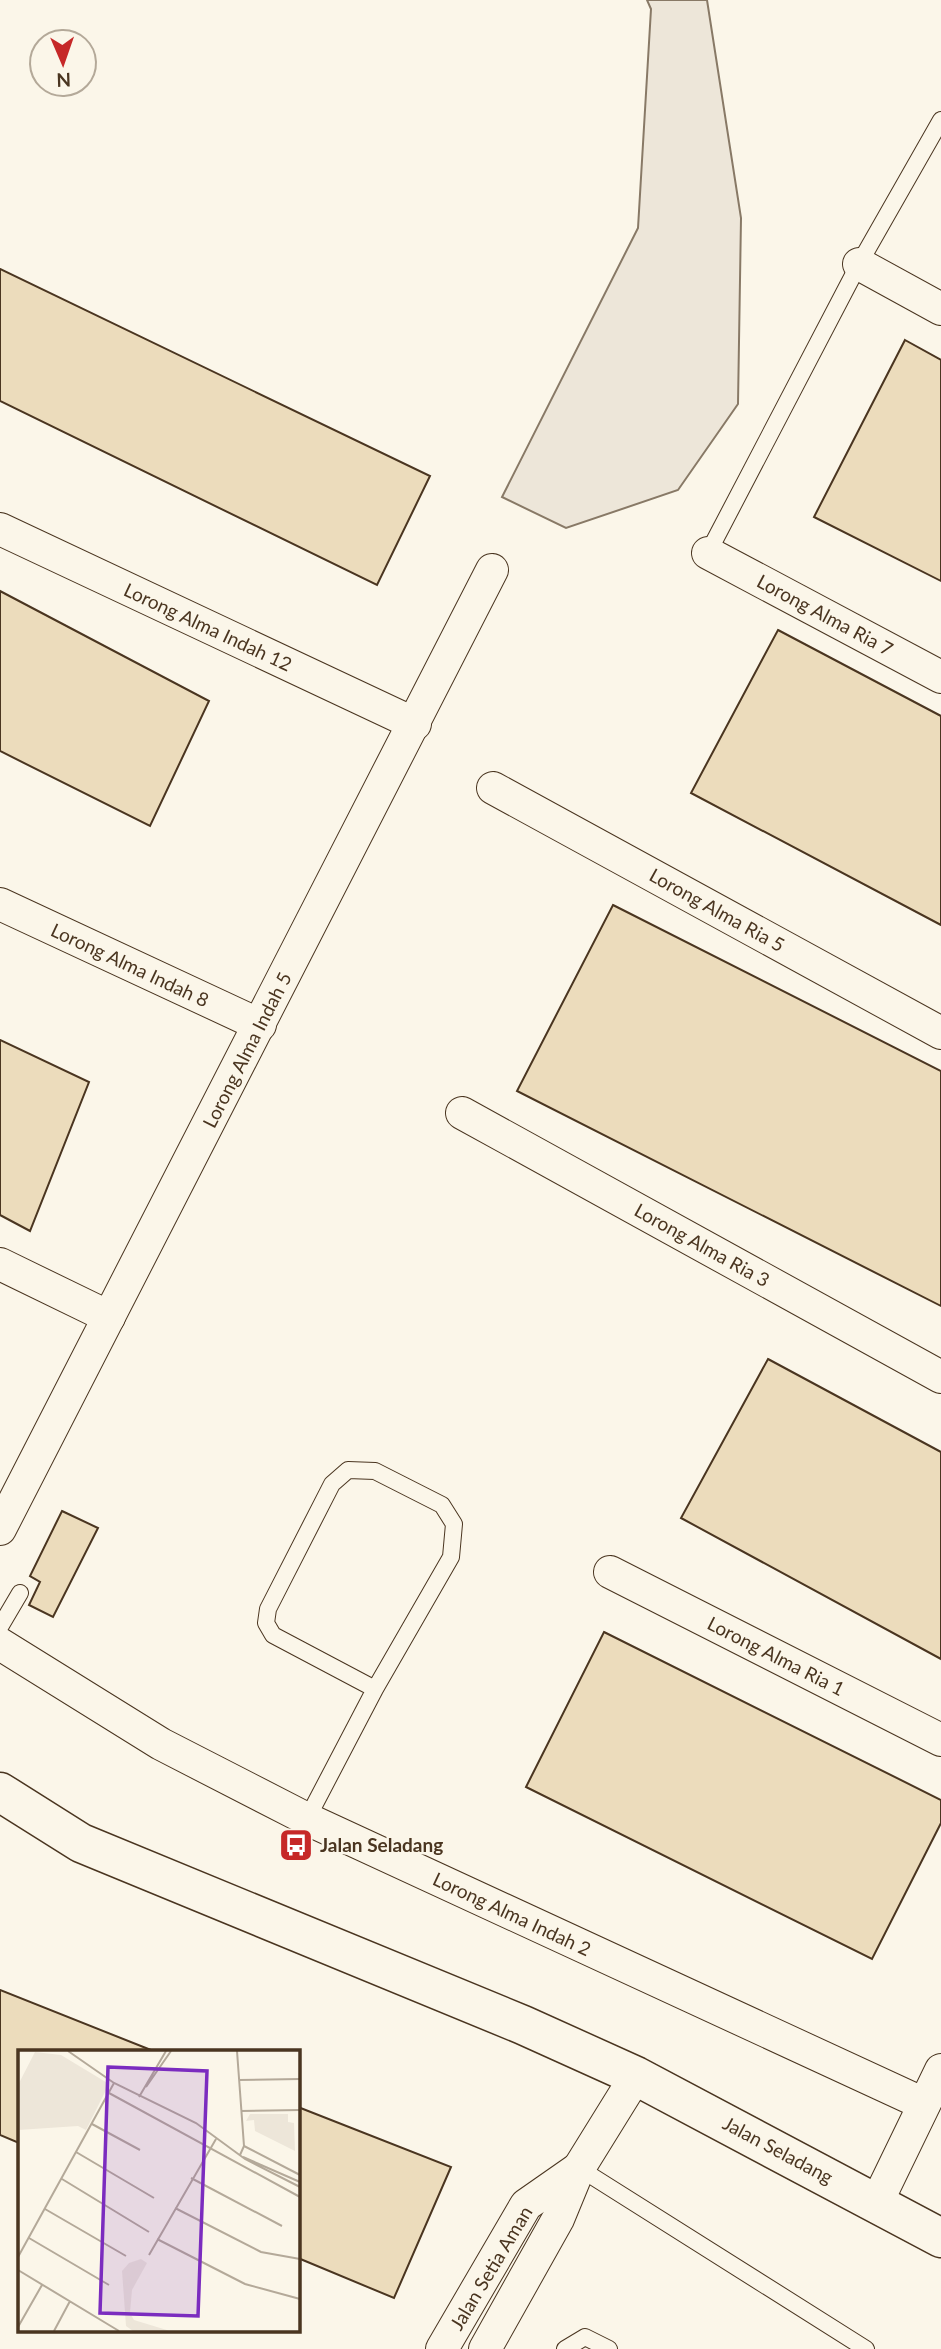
<svg xmlns="http://www.w3.org/2000/svg" width="941" height="2349" viewBox="0 0 941 2349" font-family="Lato,sans-serif">
  <rect width="100%" height="100%" fill="#fbf6e9"/>
  <!-- green -->
  <path fill="#ede6d9" stroke="#887966" stroke-width="2" d="M 647,0 L 707,0 L 741,218 L 738,404 L 678,490 L 566,528 L 502,497 L 638,228 L 651,9 Z"/>
  <!-- building -->
  <g fill="#ecdcbc" stroke="#4a3520" stroke-width="2">
    <path d="M 0,269 L 430,476 L 377,585 L 0,401 Z"/>
    <path d="M 905,340 L 941,360 L 941,581 L 814,517 Z"/>
    <path d="M 0,591 L 209,701 L 150,826 L 0,751 Z"/>
    <path d="M 778,630 L 941,716 L 941,925 L 691,793 Z"/>
    <path d="M 613,905 L 941,1071 L 941,1306 L 517,1091 Z"/>
    <path d="M 0,1040 L 89,1082 L 30,1231 L 0,1215 Z"/>
    <path d="M 768,1359 L 941,1452 L 941,1659 L 681,1518 Z"/>
    <path d="M 62,1511 L 98,1528 L 53,1617 L 29,1605 L 40,1582 L 30,1576 Z"/>
    <path d="M 604,1632 L 941,1800 L 941,1823 L 872,1959 L 526,1787 Z"/>
    <path d="M 0,1990 L 156,2052 L 19,2052 L 19,2143 L 0,2135 Z"/>
    <path d="M 298,2107 L 451,2167 L 394,2298 L 298,2258 Z"/>
  </g>
  <g fill="none" stroke-linecap="round" stroke-linejoin="round">
    <!-- service casing -->
    <g stroke="#4a3520" stroke-width="18">
      <g id="service">
        <path d="M 708,553 L 859,264 L 941,120"/>
        <path d="M 0,1627 L 20,1593"/>
        <path d="M 307,1819 L 375,1689 L 451,1557 L 454,1524 L 442,1505 L 375,1471 L 348,1470 L 332,1484 L 268,1609 L 266,1623 L 273,1635 L 375,1689"/>
        <path d="M 579,2168 L 866,2349"/>
        <path d="M 565,2349 L 585,2337 L 609,2349"/>
      </g>
    </g>
    <!-- minor casing -->
    <g stroke="#4a3520" stroke-width="34">
      <g id="minor">
        <path d="M 859,264 L 941,309"/>
        <path d="M 0,529 L 415,724"/>
        <path d="M 708,553 L 941,677"/>
        <path d="M 493,788 L 941,1033"/>
        <path d="M 0,904 L 260,1025"/>
        <path d="M 462,1113 L 941,1377"/>
        <path d="M 0,1264 L 109,1317"/>
        <path d="M 0,1529 L 492,570"/>
        <path d="M 610,1572 L 941,1740"/>
        <path d="M 0,1644 L 161,1744 L 307,1819 L 924,2104"/>
        <path d="M 877,2202 L 941,2070"/>
        <path d="M 442,2349 L 526,2205 L 579,2168"/>
        <path d="M 485,2349 L 558,2219 L 579,2168 L 636,2076"/>
      </g>
    </g>
    <!-- tertiary casing -->
    <g stroke="#4a3520" stroke-width="41">
      <path id="tertiary" d="M 0,1792 L 81,1843 L 523,2025 L 636,2076 L 941,2238"/>
    </g>
    <!-- service -->
    <use href="#service" stroke="#fbf6e9" stroke-width="16"/>
    <!-- minor -->
    <use href="#minor" stroke="#fbf6e9" stroke-width="32"/>
    <!-- tertiary -->
    <use href="#tertiary" stroke="#fbf6e9" stroke-width="38"/>
  </g>
  <!-- icons -->
  <defs>
    <g id="bus-square" transform="scale(1.75)"><rect x="-9" y="-9" width="18" height="18" rx="4" fill="#c62828" stroke="#fbf6e9"/><path d="M-5-6H5V4H4V6H2V4H-2V6H-4V4H-5ZM-3.5-4V0h7V-4ZM-3.5 1.2v1.5H-2V1.2ZM2 1.2v1.5H3.5V1.2Z" fill="#fff"/></g>
  </defs>
  <g fill-rule="evenodd">
    <use href="#bus-square" x="296" y="1845"/>
  </g>
  <g text-anchor="middle" stroke-width="5" stroke-linejoin="round" paint-order="stroke">
    <!-- street labels -->
    <g font-size="19" fill="#4a3520" stroke="#fbf6e9">
      <text transform="translate(825 615) rotate(28)" y="7">Lorong Alma Ria 7</text>
      <text transform="translate(208 627) rotate(25)" y="7">Lorong Alma Indah 12</text>
      <text transform="translate(717 910) rotate(29)" y="7">Lorong Alma Ria 5</text>
      <text transform="translate(130 965) rotate(25)" y="7">Lorong Alma Indah 8</text>
      <text transform="translate(247 1050) rotate(-63)" y="7">Lorong Alma Indah 5</text>
      <text transform="translate(702 1245) rotate(29)" y="7">Lorong Alma Ria 3</text>
      <text transform="translate(776 1656) rotate(27)" y="7">Lorong Alma Ria 1</text>
      <text transform="translate(512 1914) rotate(25)" y="7">Lorong Alma Indah 2</text>
      <text transform="translate(778 2150) rotate(28)" y="7">Jalan Seladang</text>
      <text transform="translate(491 2268) rotate(-59)" y="7">Jalan Setia Aman</text>
    </g>
    <!-- poi labels -->
    <g font-size="19" font-weight="bold" fill="#4a3520" stroke="#fbf6e9" text-anchor="start">
      <text x="320" y="1852">Jalan Seladang</text>
    </g>
  </g>
  <!-- overview -->
  <g transform="translate(18 2050)">
    <rect width="282" height="282" fill="#fbf6e9"/>
    <path d="M 17,2 L 43,5 L 91,34 L 68,80 L 60,76 L 0,80 L 0,35 ZM 232,64 L 270,64 L 270,72 L 276,73 L 277,101 L 237,81 L 236,70 L 228,71 ZM 123,209 L 129,213 L 114,240 L 112,263 L 116,270 L 152,281 L 115,281 L 108,276 L 104,221 L 111,213 Z" fill="#ede6d9"/>
    <path fill="none" stroke="#b4a999" stroke-width="2" d="M 50,1 L 96,33 L 178,73 L 227,109 L 282,137M 219,1 L 226,96 L 222,105M 221,30 L 282,29M 128,37 L 153,1M 91,43 L 282,147M 121,47 L 148,1M 223,61 L 282,60M 74,74 L 122,100M 226,96 L 282,125M 58,102 L 136,148M 225,107 L 282,132M 173,128 L 264,176M 44,129 L 131,182M 157,158 L 243,202 L 282,209M 27,159 L 108,206M 11,188 L 91,235M 139,189 L 227,234 L 282,249M 131,205 L 198,89M 0,207 L 96,33M 0,220 L 101,281M 0,277 L 24,235M 36,281 L 52,251"/>
    <path fill="#7b2cbf" fill-opacity="0.15" stroke="#7b2cbf" stroke-width="3.5" d="M 90,17 L 189,21 L 180,266 L 82,263 Z"/>
    <rect width="282" height="282" fill="none" stroke="#4a3520" stroke-width="3.5"/>
  </g>
  <!-- north arrow -->
  <g transform="translate(63 63) rotate(178)"><circle r="33" fill="#fbf6e9" stroke="#b4a999" stroke-width="2"/>
  <path d="M0-5L12 26L0 18L-12 26Z" fill="#c62828"/>
  <text y="-10" font-size="19" font-weight="bold" text-anchor="middle" fill="#4a3520">N</text>
  </g>
</svg>
